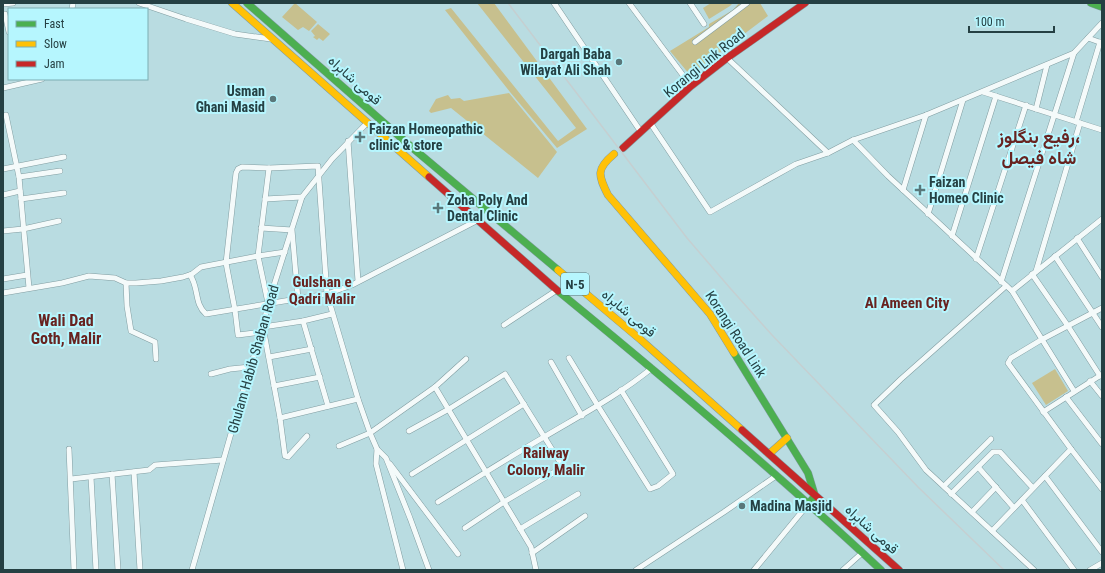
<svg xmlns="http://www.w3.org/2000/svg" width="1105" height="573" viewBox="0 0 1105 573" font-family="'Roboto Condensed',Vazirmatn,sans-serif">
  <rect width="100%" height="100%" fill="#b9dce1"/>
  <!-- green -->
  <g fill="#c7c08e">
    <path d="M 295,3 L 317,22 L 309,31 L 303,27 L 298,30 L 282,17 Z"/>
    <path d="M 477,3 L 494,3 L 587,129 L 557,148 L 510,92 L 445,10 L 451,8 L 558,141 L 576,128 Z"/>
    <path d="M 711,3 L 733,3 L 730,6 L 709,19 L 703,8 Z"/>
    <path d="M 739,3 L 760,3 L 768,16 L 690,75 L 670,51 L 709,27 L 709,24 L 733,10 Z"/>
    <path d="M 318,24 L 330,34 L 323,41 L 319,38 L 317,40 L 313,37 L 315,36 L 311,31 Z"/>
    <path d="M 509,93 L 557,152 L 538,178 L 451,108 L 431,113 L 429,111 L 436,99 L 448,95 L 451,99 L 460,98 L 464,101 Z"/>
    <path d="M 1055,369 L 1068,391 L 1046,405 L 1032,383 Z"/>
  </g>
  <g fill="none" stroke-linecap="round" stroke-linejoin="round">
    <!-- street casing -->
    <g stroke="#819da1" stroke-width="6">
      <g id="street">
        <path d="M 139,3 L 186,19 L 235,34 L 271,39"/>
        <path d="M 554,3 L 641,132"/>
        <path d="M 629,3 L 691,86"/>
        <path d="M 690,3 L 704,24"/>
        <path d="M 3,4 L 13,3"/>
        <path d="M 72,9 L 73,3"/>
        <path d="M 5,14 L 9,32"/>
        <path d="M 1088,38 L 1102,43"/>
        <path d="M 695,42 L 747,3"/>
        <path d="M 727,58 L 828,153"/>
        <path d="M 3,88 L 42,79"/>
        <path d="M 983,92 L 1102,130"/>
        <path d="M 1036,109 L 1047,65"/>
        <path d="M 6,115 L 19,177 L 29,288"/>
        <path d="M 1076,122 L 1100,42"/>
        <path d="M 651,124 L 710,212 L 796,164 L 828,153 L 853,140 L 926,115 L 1074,53 L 1102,23"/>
        <path d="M 853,140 L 888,176 L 1012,291 L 1074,391"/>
        <path d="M 348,141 L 358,281"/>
        <path d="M 3,169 L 64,157"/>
        <path d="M 19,177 L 60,171"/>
        <path d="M 903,190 L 926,115"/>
        <path d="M 3,195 L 20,191"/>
        <path d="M 21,199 L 64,193"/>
        <path d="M 265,199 L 302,197"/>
        <path d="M 928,214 L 963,100"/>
        <path d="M 261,228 L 292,230 L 298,299"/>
        <path d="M 3,231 L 23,229 L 59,221"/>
        <path d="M 952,236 L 996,96"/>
        <path d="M 1077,238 L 1102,277"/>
        <path d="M 1055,256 L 1102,327"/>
        <path d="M 976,259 L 1026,105"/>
        <path d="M 1036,271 L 1080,123"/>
        <path d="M 1032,274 L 1068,326 L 1100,376"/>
        <path d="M 190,275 C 199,287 194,304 206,314 L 327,294 L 352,285 L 478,220"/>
        <path d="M 3,279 L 27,275"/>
        <path d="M 1001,282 L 1074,53"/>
        <path d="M 126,283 L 127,306 L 131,331 L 155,342 L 156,359"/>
        <path d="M 1006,286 L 901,379 L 874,405 L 898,432 L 926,470 L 1034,570"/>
        <path d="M 1012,291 L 1102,219"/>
        <path d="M 3,293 L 62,283 L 89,276 L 115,278 L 126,283 L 136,283 L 161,281 L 183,277 L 192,274 L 201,267 L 258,256 L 285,252"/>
        <path d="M 268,303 L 258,256 L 269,168"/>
        <path d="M 1102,308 L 1041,340 L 1011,358 L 1008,363 L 1071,449 L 1102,489"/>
        <path d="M 303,321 L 328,406"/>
        <path d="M 504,325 L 557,290"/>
        <path d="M 262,332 L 238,335 L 235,310 L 226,263 L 236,173 L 238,169 L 242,167 L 269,168 L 318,166 L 327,294 L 358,399 L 370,433 L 377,449 L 386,458 L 410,518 L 429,570"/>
        <path d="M 269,357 L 312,349"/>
        <path d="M 569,358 L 598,406 L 650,489 L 658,486 L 673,474 L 621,390"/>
        <path d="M 551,362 L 582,416"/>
        <path d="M 211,374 L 230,369 L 250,367"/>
        <path d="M 1090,381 L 1102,396"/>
        <path d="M 274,386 L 320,377"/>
        <path d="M 435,387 L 531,547 L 536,570"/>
        <path d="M 1066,397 L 1102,444"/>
        <path d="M 1043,412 L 1101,375"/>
        <path d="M 280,418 L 358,399"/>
        <path d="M 409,431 L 449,409 L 505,374 L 563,467 L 504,502 L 465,528"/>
        <path d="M 307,436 L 288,457 L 285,456 L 280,418 L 263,327 L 303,321 L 332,314"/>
        <path d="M 339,446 L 370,433 L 435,387 L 466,359"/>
        <path d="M 69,449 L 74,570"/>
        <path d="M 377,449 L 376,464 L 403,570"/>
        <path d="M 390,464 L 458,554"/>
        <path d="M 978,467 L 1014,508"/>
        <path d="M 134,472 L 140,570"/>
        <path d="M 112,474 L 118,570"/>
        <path d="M 412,474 L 524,404"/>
        <path d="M 1045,476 L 1102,552"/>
        <path d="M 91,477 L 96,570"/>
        <path d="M 71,479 L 149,470 L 155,465 L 223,460"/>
        <path d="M 944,486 L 991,439"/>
        <path d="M 951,494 L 993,452 L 1000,452 L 1033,488"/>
        <path d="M 1022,500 L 1074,570"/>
        <path d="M 438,502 C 473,480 508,458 544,437 C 581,415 619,395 652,368"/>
        <path d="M 972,512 L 996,487"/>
        <path d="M 520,529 L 578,494"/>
        <path d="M 992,531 L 1071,449"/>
        <path d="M 532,553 L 585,516"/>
        <path d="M 192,570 L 244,388 L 263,327 L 268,304 L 302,197 L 332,159 L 367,123"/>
        <path d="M 636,570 L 724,512 L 776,476"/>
        <path d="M 754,570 L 809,503"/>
        <path d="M 843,570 L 862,553"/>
        <path d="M 1090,570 L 1102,563"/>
      </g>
    </g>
    <!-- fast casing -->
    <g stroke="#819da1" stroke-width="8">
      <g id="fast">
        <path d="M 247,3 L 415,150 L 558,270"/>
        <path d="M 1091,3 L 1102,7"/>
        <path d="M 558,291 C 668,381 777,473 881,570"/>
        <path d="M 734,353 L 808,473 L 815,496 L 809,503"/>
      </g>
    </g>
    <!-- slow casing -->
    <g stroke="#819da1" stroke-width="8">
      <g id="slow">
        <path d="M 232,3 L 429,177"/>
        <path d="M 614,154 C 596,169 598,175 608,195 L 710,314 L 734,353"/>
        <path d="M 558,270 L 641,340 L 742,430"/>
        <path d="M 769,454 L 787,438"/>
      </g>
    </g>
    <!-- jam casing -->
    <g stroke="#819da1" stroke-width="8">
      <g id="jam">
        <path d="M 623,148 L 691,86 L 727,58 L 805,3"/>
        <path d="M 429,177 L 558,291"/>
        <path d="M 742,430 L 899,570"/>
      </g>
    </g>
    <!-- street -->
    <use href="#street" stroke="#f4fafa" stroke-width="5"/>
    <!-- fast -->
    <use href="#fast" stroke="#4caf50" stroke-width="7"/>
    <!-- slow -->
    <use href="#slow" stroke="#ffc107" stroke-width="7"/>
    <!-- jam -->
    <use href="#jam" stroke="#c62828" stroke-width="7"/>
    <!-- rail -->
    <path stroke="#c5cfd1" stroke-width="1.5" d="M 508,3 L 687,238 L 730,288 L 772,335 L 918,487 L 1004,570"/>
  </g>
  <!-- markers -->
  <g fill="#59777a" stroke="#b6f6fe" stroke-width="1.5">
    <circle cx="619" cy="62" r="4"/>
    <circle cx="273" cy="99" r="4"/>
    <path d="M358 131h4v4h4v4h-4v4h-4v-4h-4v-4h4z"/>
    <path d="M918 184h4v4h4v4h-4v4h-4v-4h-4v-4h4z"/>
    <path d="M436 202h4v4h4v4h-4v4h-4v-4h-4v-4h4z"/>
    <circle cx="742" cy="506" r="4"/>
  </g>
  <g text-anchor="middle" stroke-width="4" stroke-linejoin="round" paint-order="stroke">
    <!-- shield labels -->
    <rect fill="#b6f6fe" stroke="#50777b" stroke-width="1" x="561" y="273" width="28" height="22" rx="3"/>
    <g font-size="13" font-weight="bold" fill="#254043">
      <text x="575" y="289">N-5</text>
    </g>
    <!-- poi labels -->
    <g font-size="14" font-weight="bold" fill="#254043" stroke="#b6f6fe" text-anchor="start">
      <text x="611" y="59" text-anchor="end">Dargah Baba<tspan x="611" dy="16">Wilayat Ali Shah</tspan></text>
      <text x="265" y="96" text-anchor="end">Usman<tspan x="265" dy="16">Ghani Masid</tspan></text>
      <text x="369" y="134">Faizan Homeopathic<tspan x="369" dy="16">clinic &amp; store</tspan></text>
      <text x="929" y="187">Faizan<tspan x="929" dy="16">Homeo Clinic</tspan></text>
      <text x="447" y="205">Zoha Poly And<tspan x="447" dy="16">Dental Clinic</tspan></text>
      <text x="750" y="511">Madina Masjid</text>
    </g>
    <!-- street labels -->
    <g font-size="14" fill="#254043" stroke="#b6f6fe">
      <text transform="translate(704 63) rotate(-39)" y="5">Korangi Link Road</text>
      <text transform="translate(355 80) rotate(42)" y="5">قومی شاہراہ</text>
      <text transform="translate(629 313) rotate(40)" y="5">قومی شاہراہ</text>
      <text transform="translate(736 334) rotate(57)" y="5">Korangi Road Link</text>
      <text transform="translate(253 359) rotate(-74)" y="5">Ghulam Habib Shaban Road</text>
      <text transform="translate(872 529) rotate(42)" y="5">قومی شاہراہ</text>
    </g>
    <!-- neighbourhood labels -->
    <g font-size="15" font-weight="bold" fill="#682320" stroke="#b6f6fe">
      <text x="322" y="287">Gulshan e<tspan x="322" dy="17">Qadri Malir</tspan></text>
      <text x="907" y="308">Al Ameen City</text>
      <text x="546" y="458">Railway<tspan x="546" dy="17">Colony, Malir</tspan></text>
    </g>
    <!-- quarter labels -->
    <g font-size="16" font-weight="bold" fill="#682320" stroke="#b6f6fe">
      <text x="66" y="326">Wali Dad<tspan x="66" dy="18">Goth, Malir</tspan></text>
    </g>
    <!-- district labels -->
    <g font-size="18" font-weight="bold" fill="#682320" stroke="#b6f6fe">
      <text x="1039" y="143">رفیع بنگلوز،<tspan x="1039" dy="21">شاہ فیصل</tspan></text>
    </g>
  </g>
  <!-- border -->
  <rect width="1105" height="573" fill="none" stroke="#254043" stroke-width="8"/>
  <!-- legend -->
  <rect x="8" y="8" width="140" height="72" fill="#b6f6fe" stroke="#7cadb3"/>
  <rect x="16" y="21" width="20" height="6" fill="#4caf50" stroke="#7cadb3"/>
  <text x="44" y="28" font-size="12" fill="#254043">Fast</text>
  <rect x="16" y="41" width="20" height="6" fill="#ffc107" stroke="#7cadb3"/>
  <text x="44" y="48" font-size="12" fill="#254043">Slow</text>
  <rect x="16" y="61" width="20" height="6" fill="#c62828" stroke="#7cadb3"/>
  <text x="44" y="68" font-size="12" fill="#254043">Jam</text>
  <!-- scale -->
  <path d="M969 26v6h85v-6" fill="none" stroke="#254043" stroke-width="2"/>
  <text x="975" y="26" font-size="12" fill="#254043" stroke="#b6f6fe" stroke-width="3" paint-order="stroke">100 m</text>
</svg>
